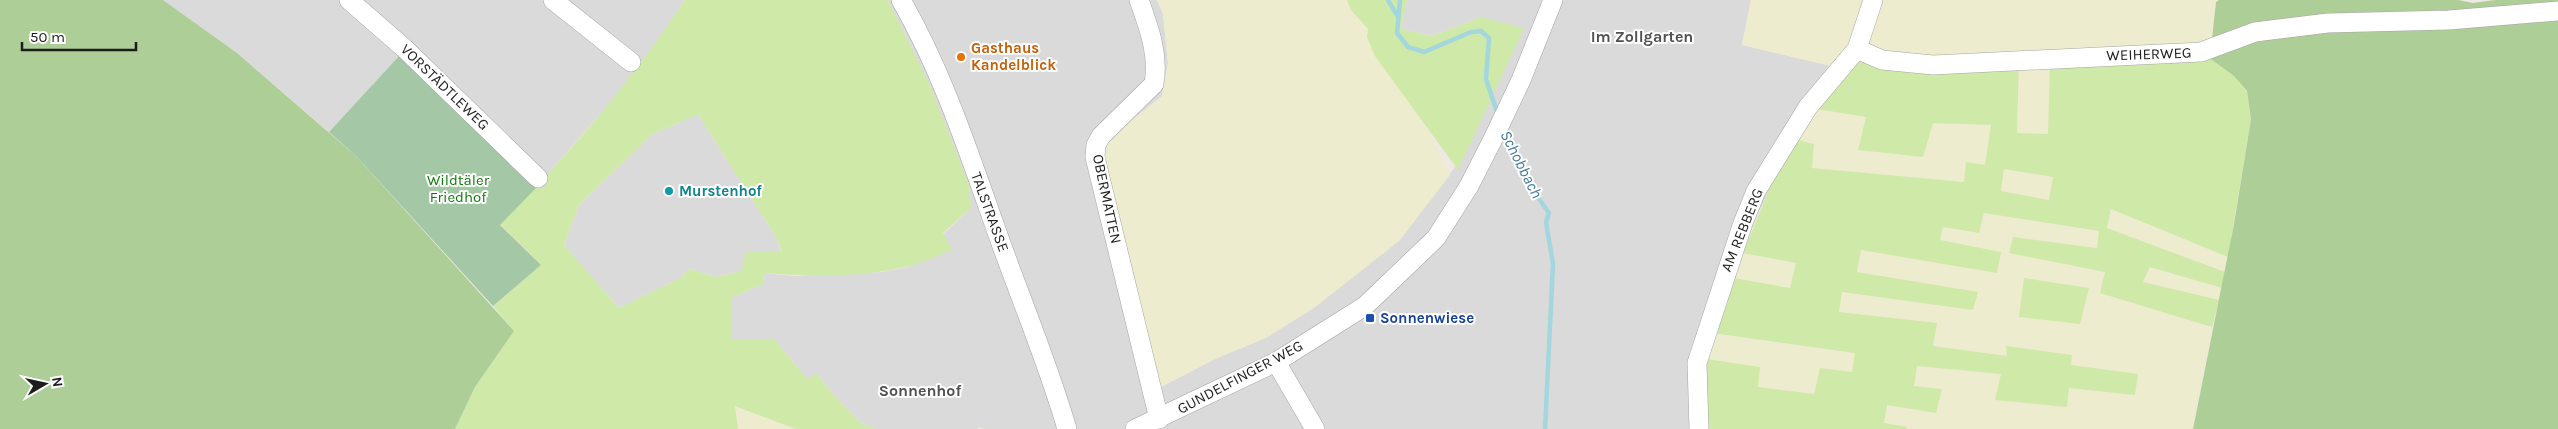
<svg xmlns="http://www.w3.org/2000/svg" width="2558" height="429" viewBox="0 0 2558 429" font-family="Karla,sans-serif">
  <rect width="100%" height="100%" fill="#efe9e3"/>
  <!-- residential -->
  <g fill="#dbdada">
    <path d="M 163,0 L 685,0 L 634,75 L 536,188 L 400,55 L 329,132 L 237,53 Z"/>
    <path d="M 888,0 L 1157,0 L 1163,14 L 1168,63 L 1162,96 L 1106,141 L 1161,387 L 1213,360 L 1399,241 L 1458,163 L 1481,17 L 1432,36 L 1401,29 L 1407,0 L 1751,0 L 1742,45 L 1840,68 L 1758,213 L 1743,253 L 1706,429 L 984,429 L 979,427 L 977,429 L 876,429 L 861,423 L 838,400 L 816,373 L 808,380 L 775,340 L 732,340 L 732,297 L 763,284 L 764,273 L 795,276 L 882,272 L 908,267 L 971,208 L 969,185 L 931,88 Z"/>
    <path d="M 698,114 L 774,234 L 782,253 L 741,271 L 716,277 L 689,269 L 682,277 L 619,308 L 564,245 L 579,205 L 651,135 Z"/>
  </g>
  <!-- farmland -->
  <g fill="#eeecce">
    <path d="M 1157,0 L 1347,0 L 1351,10 L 1368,29 L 1396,84 L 1425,123 L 1450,175 L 1399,241 L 1314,308 L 1266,338 L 1213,360 L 1161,387 L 1103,160 L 1106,141 L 1162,96 L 1168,63 L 1163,14 Z"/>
    <path d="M 1751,0 L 2219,0 L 2216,3 L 2212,39 L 2048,134 L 2017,133 L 2019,61 L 1840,68 L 1742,45 Z"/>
    <path d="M 1817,109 L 1866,117 L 1858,150 L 1923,157 L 1933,123 L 1991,125 L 1988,156 L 1985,165 L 1965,182 L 1812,168 L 1798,140 Z"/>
    <path d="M 2004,169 L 2053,177 L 2049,200 L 2001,191 Z"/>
    <path d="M 2111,209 L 2228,257 L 2225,272 L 2107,228 Z"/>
    <path d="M 1984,213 L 2100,232 L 2098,248 L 2013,237 L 2009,253 L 2105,272 L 2100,293 L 2212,327 L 2193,429 L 1907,429 L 1907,427 L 1884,423 L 1887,404 L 1935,413 L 1941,389 L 1914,387 L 1917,366 L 2001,374 L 1995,400 L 2067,407 L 2069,388 L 2135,395 L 2071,365 L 2072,356 L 2007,346 L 2007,356 L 1932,346 L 1936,323 L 1838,312 L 1842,292 L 1973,310 L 1977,292 L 1857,272 L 1861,249 L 1997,273 L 2001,252 L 1940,240 L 1943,227 Z"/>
    <path d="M 1743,253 L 1796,263 L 1790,288 L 1733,278 Z"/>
    <path d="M 2150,267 L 2222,288 L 2219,300 L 2143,283 Z"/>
    <path d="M 1713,333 L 1855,353 L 1852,372 L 1815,394 L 1758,387 L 1706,359 Z"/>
    <path d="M 735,406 L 740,408 L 796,429 L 738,429 Z"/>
  </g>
  <!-- grass -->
  <g fill="#cfe9a8" fill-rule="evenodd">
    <path d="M 685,0 L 888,0 L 931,88 L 969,185 L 971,208 L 943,233 L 952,250 C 937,256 921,263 906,267 C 861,277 810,277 764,273 L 763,284 L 732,297 L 732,340 L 775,340 L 808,380 L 816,373 L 838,400 L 861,423 L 876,429 L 796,429 L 735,406 L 738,429 L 455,429 L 475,387 L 514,331 L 493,306 L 541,265 L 500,224 C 569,155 631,81 685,0 ZM 698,114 L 774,234 L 782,252 L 746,252 L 741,271 L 716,277 L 689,269 L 682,277 L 619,308 L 564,245 L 579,205 L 651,135 Z"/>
    <path d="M 1347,0 L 1407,0 L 1401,29 L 1432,36 L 1481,17 L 1524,28 L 1458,170 L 1375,56 L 1367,37 L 1368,29 L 1351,10 Z"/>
    <path d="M 1857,49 L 1882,60 L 2019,60 L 2017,133 L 2048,134 L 2050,58 L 2201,52 L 2234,76 L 2247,92 L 2251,119 L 2228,257 L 2111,209 L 2107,228 L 2225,272 L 2222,288 L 2150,267 L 2143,282 L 2219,300 L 2212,327 L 2100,293 L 2105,272 L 2009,253 L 2013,237 L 2097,248 L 2099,231 L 1984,213 L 1979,233 L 1943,227 L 1940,240 L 2001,252 L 1997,273 L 1861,250 L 1857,272 L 1978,292 L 1973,310 L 1842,292 L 1839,312 L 1937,323 L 1933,346 L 2007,356 L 2006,346 L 2072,355 L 2071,365 L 2138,374 L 2135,395 L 2069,388 L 2067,407 L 1995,400 L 2001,374 L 1917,366 L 1914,386 L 1942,389 L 1936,413 L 1887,405 L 1884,423 L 1907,427 L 1907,429 L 1706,429 L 1706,359 L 1760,367 L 1758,387 L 1814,394 L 1820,368 L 1852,372 L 1855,353 L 1713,333 L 1733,278 L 1790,288 L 1796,263 L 1743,253 L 1771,185 L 1798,140 L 1814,144 L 1812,168 L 1964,182 L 1966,162 L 1985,165 L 1991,125 L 1933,123 L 1923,157 L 1858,150 L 1866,117 L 1817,109 ZM 2004,169 L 2053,177 L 2049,200 L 2001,191 Z"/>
    <path d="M 2024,278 L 2089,288 L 2080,324 L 2019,317 Z"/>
  </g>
  <!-- forest -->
  <g fill="#aece97">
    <path d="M 0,0 L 163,0 L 237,53 L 356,156 L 514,331 L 475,387 L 455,429 L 0,429 Z"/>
    <path d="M 2219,0 L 2458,0 L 2473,3 L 2495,0 L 2558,0 L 2558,429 L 2193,429 L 2234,224 L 2251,119 L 2247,91 L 2234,76 L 2201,52 L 2212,39 L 2216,2 Z"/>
  </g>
  <!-- cemetery -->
  <path fill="#a4c8a6" d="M 400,55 L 536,188 L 500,225 L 541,265 L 493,306 L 356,156 L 329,132 Z"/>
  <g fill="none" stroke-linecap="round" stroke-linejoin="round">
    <!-- stream -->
    <g stroke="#a3d6dd" stroke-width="4.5">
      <path d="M 1388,0 L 1397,15"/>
      <path d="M 1400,0 L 1397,33 L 1408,47 L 1424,52 L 1471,32 L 1481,31 L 1489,38 L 1486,79 L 1498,115"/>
      <path d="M 1503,129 L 1534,192 L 1549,213 L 1546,222 L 1553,264 L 1545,429"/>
    </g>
    <!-- minor casing -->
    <g stroke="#a4a4a4" stroke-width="20">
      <g id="minor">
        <path d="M 349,0 L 404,48 L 538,178"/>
        <path d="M 553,0 L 631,62"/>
        <path d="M 901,0 C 945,76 972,163 1002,246 C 1024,307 1049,367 1067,429"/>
        <path d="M 1139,0 C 1149,28 1159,54 1154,84 L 1101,136 L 1096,145 L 1095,157 L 1159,419"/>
        <path d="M 1857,49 L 1882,60 L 1933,65 L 2201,52 L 2255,32 L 2328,23 L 2449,20 L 2558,11"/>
        <path d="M 1276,362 L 1315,429"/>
        <path d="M 1135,429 L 1276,362 L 1365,306 L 1436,238 L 1469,186 L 1494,137 L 1521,80 L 1553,0"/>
        <path d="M 1699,429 L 1697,363 L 1743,223 L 1756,191 L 1808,107 L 1857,49 L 1873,0"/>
      </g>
    </g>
    <!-- minor -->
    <use href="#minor" stroke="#fff" stroke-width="19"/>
  </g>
  <!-- markers -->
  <circle fill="#e8710a" stroke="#fff" stroke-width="2" cx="961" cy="57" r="5"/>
  <circle fill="#0f9aa8" stroke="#fff" stroke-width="2" cx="669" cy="191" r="5"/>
  <rect fill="#1a4fb4" stroke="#fff" stroke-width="2" x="1365" y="313" width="10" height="10" rx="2.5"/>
  <g text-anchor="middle" stroke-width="4" stroke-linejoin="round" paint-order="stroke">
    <!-- food labels -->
    <g font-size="15" font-weight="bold" fill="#c56008" stroke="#fff" text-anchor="start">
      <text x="971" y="53">Gasthaus<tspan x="971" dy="17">Kandelblick</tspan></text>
    </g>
    <!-- street labels -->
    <g font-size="15" fill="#1d1d1d" stroke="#fff">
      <text transform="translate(2149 54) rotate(-2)" y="5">WEIHERWEG</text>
      <text transform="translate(445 87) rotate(44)" y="5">VORSTÄDTLEWEG</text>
      <text transform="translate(1107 199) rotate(78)" y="5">OBERMATTEN</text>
      <text transform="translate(990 212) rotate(70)" y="5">TALSTRASSE</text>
      <text transform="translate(1742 230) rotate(-68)" y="5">AM REBBERG</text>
      <text transform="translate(1240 377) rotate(-28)" y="5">GUNDELFINGER WEG</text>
    </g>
    <!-- park labels -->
    <g font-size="15" fill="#0e7c0b" stroke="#fff">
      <text x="458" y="185">Wildtäler<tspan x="458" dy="17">Friedhof</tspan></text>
    </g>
    <!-- culture labels -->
    <g font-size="15" font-weight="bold" fill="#0d838f" stroke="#fff" text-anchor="start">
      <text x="679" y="196">Murstenhof</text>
    </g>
    <!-- transit labels -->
    <g font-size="15" font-weight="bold" fill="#164399" stroke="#fff" text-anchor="start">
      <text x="1380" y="323">Sonnenwiese</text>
    </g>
    <!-- neighbourhood labels -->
    <g font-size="16" font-weight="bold" fill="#505050" stroke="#fff">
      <text x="1642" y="42">Im Zollgarten</text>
      <text x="920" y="396">Sonnenhof</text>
    </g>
    <!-- water labels -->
    <g font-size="16" font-style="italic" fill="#437a9d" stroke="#fff">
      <text transform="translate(1522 164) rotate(63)" y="6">Schobbach</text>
    </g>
  </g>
  <!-- north arrow -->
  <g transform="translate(45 384) rotate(81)" stroke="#ffffff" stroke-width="4" paint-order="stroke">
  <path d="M0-4L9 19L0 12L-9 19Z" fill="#1d1d1d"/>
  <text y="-8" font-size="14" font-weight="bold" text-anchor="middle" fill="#1d1d1d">N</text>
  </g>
  <!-- scale -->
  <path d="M22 42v8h114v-8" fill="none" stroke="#1d1d1d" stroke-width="2.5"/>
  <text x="30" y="42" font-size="15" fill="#1d1d1d" stroke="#ffffff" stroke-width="4" paint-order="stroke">50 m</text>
</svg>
